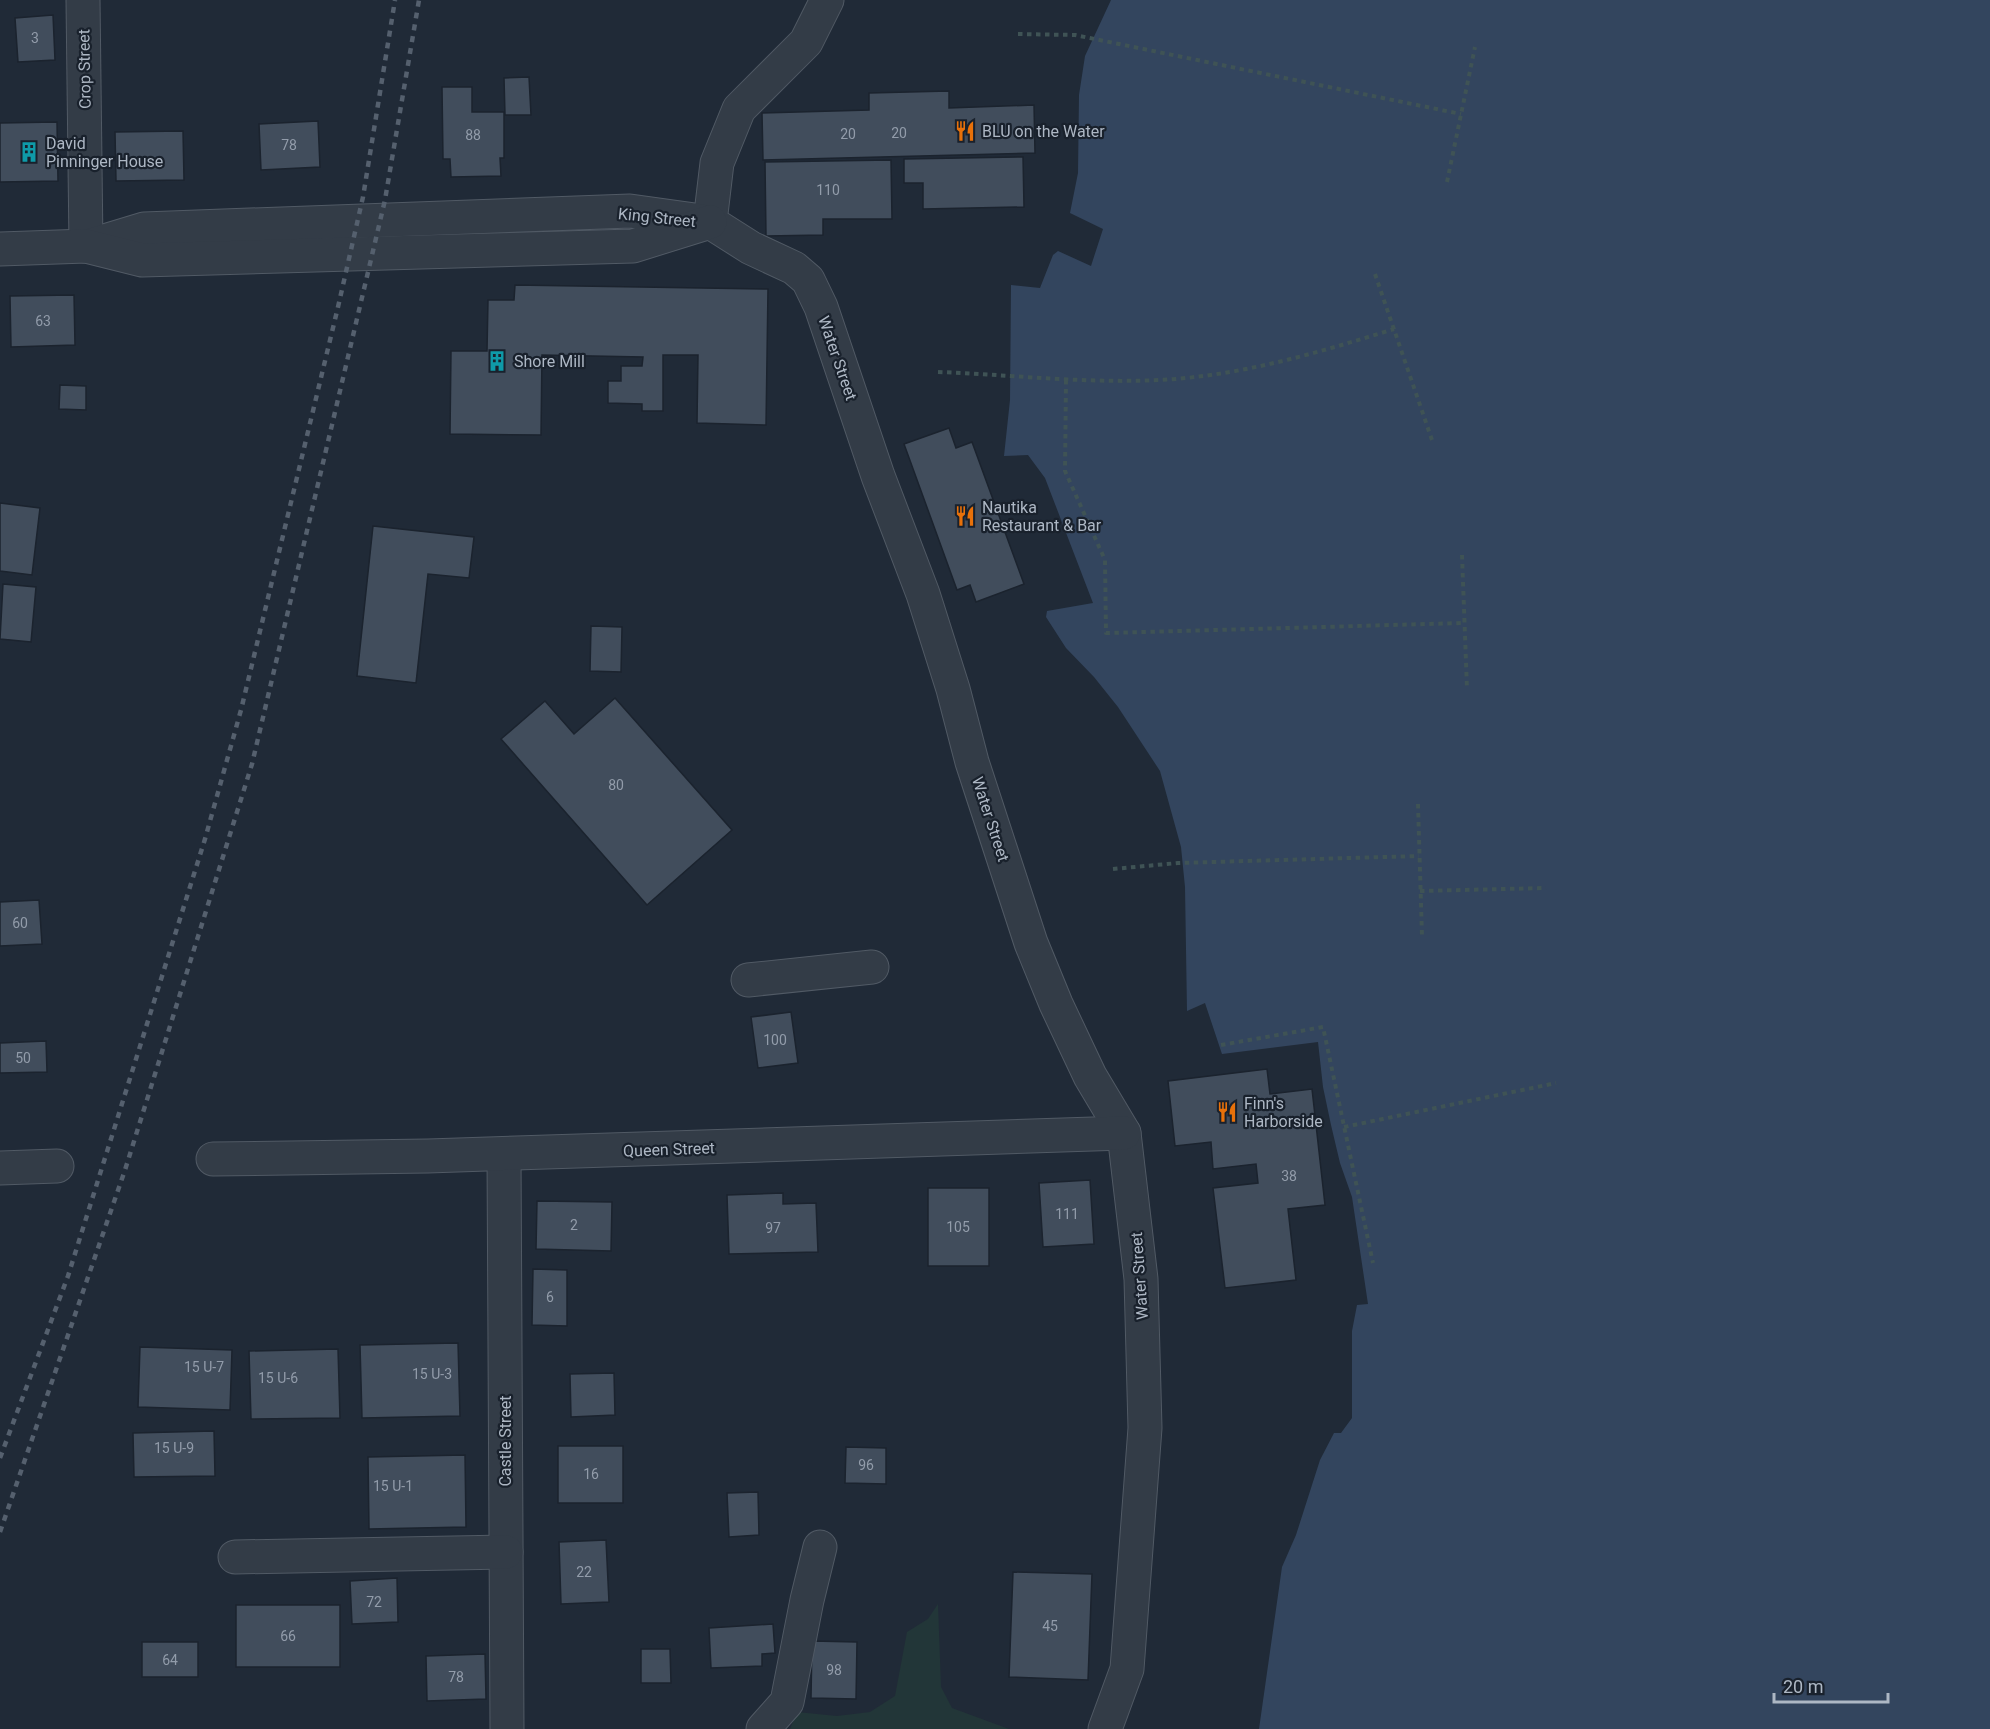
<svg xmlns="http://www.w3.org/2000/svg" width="1990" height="1729" viewBox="0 0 1990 1729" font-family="Roboto,sans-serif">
  <rect width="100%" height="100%" fill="#202a37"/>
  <!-- green -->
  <path fill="#223638" d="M 938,1604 L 941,1687 L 952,1708 L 1009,1729 L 790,1729 L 797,1712 L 837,1716 L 870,1712 L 895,1696 L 907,1632 L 928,1619 Z"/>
  <!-- water -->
  <path fill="#33455e" d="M 1111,0 L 1990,0 L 1990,1729 L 1259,1729 L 1282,1567 L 1296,1535 L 1320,1460 L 1334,1433 L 1341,1433 L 1352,1418 L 1352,1331 L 1357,1305 L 1368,1304 L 1352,1197 L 1340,1163 L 1331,1125 L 1323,1087 L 1318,1042 L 1222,1054 L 1205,1003 L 1187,1011 L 1185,887 L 1181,847 L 1160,771 L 1118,707 L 1094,677 L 1066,648 L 1046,617 L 1047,611 L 1093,603 L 1045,478 L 1028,455 L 1004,456 L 1010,400 L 1011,285 L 1040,288 L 1053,255 L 1058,251 L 1091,266 L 1103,229 L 1070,213 L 1078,173 L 1079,95 L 1085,56 Z"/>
  <!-- building -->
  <g fill="#414d5c" stroke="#1b232e" stroke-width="1.5">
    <path d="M 53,15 L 55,60 L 18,62 L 15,18 Z"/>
    <path d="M 529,77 L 531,115 L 505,115 L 504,78 Z"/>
    <path d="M 442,87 L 472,87 L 472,112 L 504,112 L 504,158 L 500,158 L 501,176 L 451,177 L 450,159 L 443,159 Z"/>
    <path d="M 949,91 L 949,108 L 1034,105 L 1035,153 L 763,160 L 762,113 L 869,110 L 869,93 Z"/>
    <path d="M 318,121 L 320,167 L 261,170 L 259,124 Z"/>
    <path d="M 57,122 L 58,181 L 0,182 L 0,123 Z"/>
    <path d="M 183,131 L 184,180 L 116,181 L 115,132 Z"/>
    <path d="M 1023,157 L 1024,207 L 923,209 L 923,183 L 904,183 L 904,159 Z"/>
    <path d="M 891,160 L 892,219 L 823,219 L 823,235 L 766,236 L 765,162 Z"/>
    <path d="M 515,285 L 768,289 L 766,425 L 697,423 L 698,355 L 663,355 L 663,411 L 642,411 L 642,404 L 608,403 L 608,381 L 621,381 L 621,366 L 642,366 L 643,357 L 542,355 L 541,435 L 450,434 L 451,351 L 487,351 L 488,300 L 514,300 Z"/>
    <path d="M 74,295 L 75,345 L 11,347 L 10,296 Z"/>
    <path d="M 60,385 L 86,386 L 86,410 L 59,409 Z"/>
    <path d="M 949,428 L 956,448 L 972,442 L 1024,584 L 976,602 L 970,585 L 957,590 L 904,444 Z"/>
    <path d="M 0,503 L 40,508 L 32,575 L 0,571 Z"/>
    <path d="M 373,526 L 474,537 L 469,578 L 428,574 L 416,683 L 357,676 Z"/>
    <path d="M 3,584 L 36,587 L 31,642 L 0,639 Z"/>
    <path d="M 591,626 L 622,627 L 621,672 L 590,671 Z"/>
    <path d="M 615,698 L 732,830 L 647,905 L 501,739 L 545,701 L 574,734 Z"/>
    <path d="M 39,900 L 42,944 L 0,946 L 0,902 Z"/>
    <path d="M 791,1012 L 798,1063 L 758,1068 L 751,1017 Z"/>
    <path d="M 46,1041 L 47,1072 L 0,1073 L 0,1043 Z"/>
    <path d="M 1267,1069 L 1270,1094 L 1312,1089 L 1325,1205 L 1288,1209 L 1296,1280 L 1225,1288 L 1213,1188 L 1258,1183 L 1256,1164 L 1213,1169 L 1211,1142 L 1175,1146 L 1168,1081 Z"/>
    <path d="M 1090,1180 L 1094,1244 L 1043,1247 L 1039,1183 Z"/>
    <rect x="928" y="1188" width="61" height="78"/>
    <path d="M 783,1193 L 783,1204 L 816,1203 L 818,1252 L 729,1254 L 727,1195 Z"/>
    <path d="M 537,1201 L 612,1202 L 611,1251 L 536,1249 Z"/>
    <path d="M 533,1269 L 567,1270 L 567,1326 L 532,1325 Z"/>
    <path d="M 458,1343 L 460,1416 L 362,1418 L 360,1345 Z"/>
    <path d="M 140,1347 L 232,1350 L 230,1410 L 138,1407 Z"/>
    <path d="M 338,1349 L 340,1418 L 251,1419 L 249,1351 Z"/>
    <path d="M 614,1373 L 615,1415 L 571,1417 L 570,1374 Z"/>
    <path d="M 214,1431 L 215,1476 L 134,1477 L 133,1433 Z"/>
    <rect x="558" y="1446" width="65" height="57"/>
    <path d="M 846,1447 L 886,1448 L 886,1484 L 845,1483 Z"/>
    <path d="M 465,1455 L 466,1527 L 369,1529 L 368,1457 Z"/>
    <path d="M 758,1492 L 759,1535 L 729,1537 L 727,1493 Z"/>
    <path d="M 606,1540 L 609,1602 L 561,1604 L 559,1542 Z"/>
    <path d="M 1013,1572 L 1092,1574 L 1088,1680 L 1009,1677 Z"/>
    <path d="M 397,1578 L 398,1622 L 352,1624 L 350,1581 Z"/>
    <rect x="236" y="1605" width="104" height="62"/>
    <path d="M 773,1624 L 775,1653 L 762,1654 L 762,1666 L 711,1668 L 709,1628 Z"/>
    <path d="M 812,1641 L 857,1642 L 856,1699 L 811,1698 Z"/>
    <rect x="142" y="1642" width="56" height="35"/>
    <path d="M 641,1649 L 670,1649 L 671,1683 L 641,1683 Z"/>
    <path d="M 485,1654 L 486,1699 L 427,1701 L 426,1656 Z"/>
  </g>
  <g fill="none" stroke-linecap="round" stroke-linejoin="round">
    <!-- minor casing -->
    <g stroke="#515a65" stroke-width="35">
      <g id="minor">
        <path d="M 83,0 L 86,246"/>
        <path d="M 827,0 L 806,42 L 739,109 L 717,163 L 710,222 L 751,248 L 794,268 L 808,280 L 821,307 L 878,476 L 923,594 L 953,689 L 972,762 L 1031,943 L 1056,1004 L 1090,1076 L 1124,1133 L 1141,1279 L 1145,1428 L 1127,1669 L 1105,1729"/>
        <path d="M 88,246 L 144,229 L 630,211 L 702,221"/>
        <path d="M 0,249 L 86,246 L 142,260 L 633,246 L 710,222"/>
        <path d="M 748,980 L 872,967"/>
        <path d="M 504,1154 L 507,1729"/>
        <path d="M 213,1159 L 428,1156 L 1124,1133"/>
        <path d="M 0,1168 L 57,1166"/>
        <path d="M 235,1557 L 506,1552"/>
        <path d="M 763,1729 L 787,1702 L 807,1600 L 820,1547"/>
      </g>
    </g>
    <!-- path -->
    <g stroke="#3f5355" stroke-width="4" stroke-dasharray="4.5 4.5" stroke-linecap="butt">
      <path d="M 1018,34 L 1075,35 L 1461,114"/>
      <path d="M 1447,182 L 1475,47"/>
      <path d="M 1375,274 L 1433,443"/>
      <path d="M 938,372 C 1018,375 1097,385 1176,379 C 1254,372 1320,352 1394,329"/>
      <path d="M 1066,380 L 1065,471 L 1105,560 L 1106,633 L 1465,623"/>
      <path d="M 1462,555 L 1467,689"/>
      <path d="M 1418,804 L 1422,936"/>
      <path d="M 1113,869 L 1178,863 L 1419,856"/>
      <path d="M 1420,891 L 1546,888"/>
      <path d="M 1221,1045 L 1323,1027 L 1373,1263"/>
      <path d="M 1344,1127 L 1556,1083"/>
    </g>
    <!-- minor -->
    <use href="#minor" stroke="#333c47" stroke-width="33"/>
    <!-- rail -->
    <g stroke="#55606e" stroke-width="4.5" stroke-dasharray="6 6" stroke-linecap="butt">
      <path d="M 0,1458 L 68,1276 L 205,839 L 241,710 L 338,307 L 363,197 L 395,0"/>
      <path d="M 0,1532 L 125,1170 L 252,764 L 385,200 L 419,0"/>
    </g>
  </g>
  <!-- icons -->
  <defs>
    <g id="restaurant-bare" transform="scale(1.62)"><path d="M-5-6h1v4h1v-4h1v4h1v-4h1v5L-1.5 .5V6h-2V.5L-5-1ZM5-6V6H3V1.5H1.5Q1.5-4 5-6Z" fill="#e8710a" stroke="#19212c" stroke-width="2.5" paint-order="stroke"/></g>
    <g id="building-bare" transform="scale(1.62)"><path d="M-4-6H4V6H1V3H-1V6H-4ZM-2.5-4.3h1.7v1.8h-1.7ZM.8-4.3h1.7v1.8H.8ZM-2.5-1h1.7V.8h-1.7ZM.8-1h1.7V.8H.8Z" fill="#0f9aa8" stroke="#19212c" stroke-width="2.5" paint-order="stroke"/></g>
  </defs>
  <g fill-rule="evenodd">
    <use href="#restaurant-bare" x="965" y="131"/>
    <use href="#building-bare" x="29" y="152"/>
    <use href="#building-bare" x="497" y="361"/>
    <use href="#restaurant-bare" x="965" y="516"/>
    <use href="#restaurant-bare" x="1227" y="1112"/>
  </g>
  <g text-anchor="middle" stroke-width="4.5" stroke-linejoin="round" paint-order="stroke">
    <!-- number labels -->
    <g font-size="14" fill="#929caa">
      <text x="35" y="43">3</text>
      <text x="899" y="138">20</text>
      <text x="848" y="139">20</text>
      <text x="473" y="140">88</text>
      <text x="289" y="150">78</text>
      <text x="828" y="195">110</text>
      <text x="43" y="326">63</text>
      <text x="616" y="790">80</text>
      <text x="20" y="928">60</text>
      <text x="775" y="1045">100</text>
      <text x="23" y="1063">50</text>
      <text x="1289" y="1181">38</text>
      <text x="1067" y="1219">111</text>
      <text x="574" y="1230">2</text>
      <text x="958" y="1232">105</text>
      <text x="773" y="1233">97</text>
      <text x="550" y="1302">6</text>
      <text x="204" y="1372">15 U-7</text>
      <text x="432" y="1379">15 U-3</text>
      <text x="278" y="1383">15 U-6</text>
      <text x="174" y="1453">15 U-9</text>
      <text x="866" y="1470">96</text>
      <text x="591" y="1479">16</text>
      <text x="393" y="1491">15 U-1</text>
      <text x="584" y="1577">22</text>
      <text x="374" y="1607">72</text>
      <text x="1050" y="1631">45</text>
      <text x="288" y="1641">66</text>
      <text x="170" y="1665">64</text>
      <text x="834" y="1675">98</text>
      <text x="456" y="1682">78</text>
    </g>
    <!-- street labels -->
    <g font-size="16" fill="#adb7c4" stroke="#19212c">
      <text transform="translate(84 69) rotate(-91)" y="6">Crop Street</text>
      <text transform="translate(657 217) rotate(6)" y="6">King Street</text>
      <text transform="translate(838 358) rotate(71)" y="6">Water Street</text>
      <text transform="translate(991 819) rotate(72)" y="6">Water Street</text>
      <text transform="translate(669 1149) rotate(-2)" y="6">Queen Street</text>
      <text transform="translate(1139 1276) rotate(-94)" y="6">Water Street</text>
      <text transform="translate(505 1441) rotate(-90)" y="6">Castle Street</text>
    </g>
    <!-- poi labels -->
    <g font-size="16" fill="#adb7c4" stroke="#19212c" text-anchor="start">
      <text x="982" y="137">BLU on the Water</text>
      <text x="46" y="149">David<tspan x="46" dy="18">Pinninger House</tspan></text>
      <text x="514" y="367">Shore Mill</text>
      <text x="982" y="513">Nautika<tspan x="982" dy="18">Restaurant &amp; Bar</tspan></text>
      <text x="1244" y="1109">Finn's<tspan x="1244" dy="18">Harborside</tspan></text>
    </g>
  </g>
  <!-- scale -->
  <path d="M1774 1693v9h114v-9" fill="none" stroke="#adb7c4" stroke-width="3"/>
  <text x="1783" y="1693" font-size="18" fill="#adb7c4" stroke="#19212c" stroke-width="4.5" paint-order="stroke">20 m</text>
</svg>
